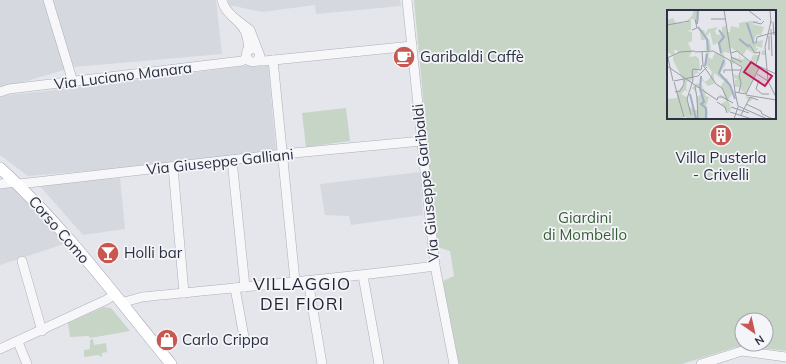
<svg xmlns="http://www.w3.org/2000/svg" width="786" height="364" viewBox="0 0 786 364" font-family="Mulish,sans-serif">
  <rect width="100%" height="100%" fill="#e4e6eb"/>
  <!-- built -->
  <g fill="#d6d8e0">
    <path d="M 0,0 L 216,0 L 222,54 L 74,67 L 0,89 Z"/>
    <path d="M 228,0 L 400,0 L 401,6 L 316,14 L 315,5 L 262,12 L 229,5 Z"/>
    <path d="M 268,63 L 276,151 L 111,169 L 28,176 L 0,155 L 0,97 L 8,95 L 38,92 Z"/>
    <path d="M 420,172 L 423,215 L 351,225 L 349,216 L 325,215 L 320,184 Z"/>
    <path d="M 120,178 L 125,229 L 83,235 L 39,185 Z"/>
    <path d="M 15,186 L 38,211 L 64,244 L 0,265 L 0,187 Z"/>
  </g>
  <!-- green -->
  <g fill="#c7d5c6" fill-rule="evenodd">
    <path d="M 414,0 L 786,0 L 786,351 L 753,347 L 736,347 L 682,364 L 459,364 L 443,281 L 454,276 L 450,251 L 437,247 ZM 668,11 L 775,11 L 775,118 L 668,118 ZM 742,320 L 766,320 L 766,344 L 742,344 Z"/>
    <path d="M 346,108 L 350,141 L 306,147 L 302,113 Z"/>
    <path d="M 104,307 L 111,308 L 130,331 L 90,338 L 89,336 L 70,337 L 68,323 Z"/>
    <path d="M 93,339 L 94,345 L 106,343 L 107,352 L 102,353 L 102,357 L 98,355 L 84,357 L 84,350 L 90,349 L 90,340 Z"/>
  </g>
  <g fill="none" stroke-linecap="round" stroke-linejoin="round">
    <!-- minor casing -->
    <g stroke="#adafb9" stroke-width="10">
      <g id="minor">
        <path d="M 48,0 L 73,82"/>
        <path d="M 222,0 C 224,13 239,19 245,31 C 248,37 248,43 249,50"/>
        <path d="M 407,0 L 435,266 L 454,364"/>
        <path d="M 233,17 L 250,30 L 260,56 L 257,61 L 253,62 L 249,61 L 246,56 L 247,51 L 253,48 L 256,49"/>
        <path d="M 273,60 L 295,281"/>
        <path d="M 257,61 L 264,61 L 412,46"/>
        <path d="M 0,92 L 9,89 L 242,61 L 247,58"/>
        <path d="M 232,160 L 245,287"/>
        <path d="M 173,167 L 184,293"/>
        <path d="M 0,184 L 16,182"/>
        <path d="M 19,184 L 283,154 L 422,141"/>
        <path d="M 22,261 L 42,331"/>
        <path d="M 363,276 L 379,364"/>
        <path d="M 308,280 L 322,364"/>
        <path d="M 235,288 L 244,337"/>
        <path d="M 121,303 L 142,297 C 240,287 338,279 435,266"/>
        <path d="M 18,342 L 27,364"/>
        <path d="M 0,349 L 106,300 L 114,295"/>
        <path d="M 701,364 L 742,351 L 786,357"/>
      </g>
    </g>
    <!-- major casing -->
    <g stroke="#a4a8b6" stroke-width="12">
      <path id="major" d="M 0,168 C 63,225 117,298 171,364"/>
    </g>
    <!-- minor -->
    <use href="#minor" stroke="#f7f7fa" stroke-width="9"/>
    <!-- major -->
    <use href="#major" stroke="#fff" stroke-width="11"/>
  </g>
  <!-- icons -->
  <defs>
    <g id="cafe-disc" transform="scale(1.15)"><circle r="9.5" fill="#c85651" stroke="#f4f5f8"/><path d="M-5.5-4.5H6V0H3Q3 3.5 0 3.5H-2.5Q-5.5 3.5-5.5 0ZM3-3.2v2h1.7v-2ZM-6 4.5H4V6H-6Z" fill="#fff"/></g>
    <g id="building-disc" transform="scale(1.15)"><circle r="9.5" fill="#c85651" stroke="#f4f5f8"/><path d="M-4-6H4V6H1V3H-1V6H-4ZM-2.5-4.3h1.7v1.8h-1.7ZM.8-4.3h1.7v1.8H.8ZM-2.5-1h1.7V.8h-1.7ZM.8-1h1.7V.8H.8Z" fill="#fff"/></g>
    <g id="bar-disc" transform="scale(1.15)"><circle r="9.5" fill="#c85651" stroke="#f4f5f8"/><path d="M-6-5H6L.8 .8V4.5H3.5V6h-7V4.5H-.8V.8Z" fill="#fff"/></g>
    <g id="shop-disc" transform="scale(1.15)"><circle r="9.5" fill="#c85651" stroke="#f4f5f8"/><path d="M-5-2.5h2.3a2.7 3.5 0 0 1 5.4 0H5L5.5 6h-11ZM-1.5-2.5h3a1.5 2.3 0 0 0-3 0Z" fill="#fff"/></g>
  </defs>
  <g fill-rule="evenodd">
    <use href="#cafe-disc" x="404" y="57"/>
    <use href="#building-disc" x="721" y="135"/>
    <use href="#bar-disc" x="108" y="253"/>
    <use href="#shop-disc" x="167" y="340"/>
  </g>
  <g text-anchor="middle" stroke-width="3.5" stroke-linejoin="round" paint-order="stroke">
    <!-- poi labels -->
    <g font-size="15" fill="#2c3043" stroke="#f4f5f8" text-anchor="start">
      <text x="420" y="62">Garibaldi Caffè</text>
      <text x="721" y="163" text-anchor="middle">Villa Pusterla<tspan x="721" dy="17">- Crivelli</tspan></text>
      <text x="124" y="258">Holli bar</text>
      <text x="182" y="345">Carlo Crippa</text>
    </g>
    <!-- street labels -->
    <g font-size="15" fill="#2c3043" stroke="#f4f5f8">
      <text transform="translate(123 76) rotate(-7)" y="5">Via Luciano Manara</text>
      <text transform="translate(220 162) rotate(-6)" y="5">Via Giuseppe Galliani</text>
      <text transform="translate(426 183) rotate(-96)" y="5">Via Giuseppe Garibaldi</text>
      <text transform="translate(59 230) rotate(49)" y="5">Corso Como</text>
    </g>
    <!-- park labels -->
    <g font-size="15" fill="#3a5e3a" stroke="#f4f5f8">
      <text x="585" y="223">Giardini<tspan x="585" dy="17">di Mombello</tspan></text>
    </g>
    <!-- quarter labels -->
    <g font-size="17" letter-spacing="1" fill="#1e2234" stroke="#f4f5f8">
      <text x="302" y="290">VILLAGGIO<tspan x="302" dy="20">DEI FIORI</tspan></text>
    </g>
  </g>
  <!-- overview -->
  <g transform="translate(667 10)">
    <rect width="109" height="109" fill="#e4e6eb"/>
    <path d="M 27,0 L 32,0 L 32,11 L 30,9 L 24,9 L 24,20 L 20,21 L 25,22 L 25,31 L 21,33 L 25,41 L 22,47 L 29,46 L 32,49 L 33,58 L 30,61 L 33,64 L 29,63 L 23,72 L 20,71 L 19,79 L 21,82 L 18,80 L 14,84 L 20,87 L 21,95 L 27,100 L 31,100 L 29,87 L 35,84 L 32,78 L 28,77 L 28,81 L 25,78 L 30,73 L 33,75 L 33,65 L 38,72 L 43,68 L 45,62 L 38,53 L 40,30 L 34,30 L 33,21 L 30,20 L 37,20 L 38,24 L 41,19 L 51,17 L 48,21 L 50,25 L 55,24 L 55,17 L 59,16 L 60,22 L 63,22 L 64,16 L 72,18 L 72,13 L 83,11 L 92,11 L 85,14 L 97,17 L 94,26 L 91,24 L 88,27 L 87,32 L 96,30 L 95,38 L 89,36 L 89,38 L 98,41 L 98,45 L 94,45 L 95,40 L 91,39 L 87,44 L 80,39 L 76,45 L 63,37 L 63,43 L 56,42 L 59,54 L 53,63 L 58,69 L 60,68 L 68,85 L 68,89 L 65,84 L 61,91 L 64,96 L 62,96 L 64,98 L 62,103 L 54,94 L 60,90 L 53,86 L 52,84 L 58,87 L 54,76 L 57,71 L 47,63 L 47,74 L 41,76 L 35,70 L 34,74 L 39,83 L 38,86 L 42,87 L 39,97 L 36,95 L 41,101 L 40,109 L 22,109 L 17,106 L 16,109 L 0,109 L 0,89 L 10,88 L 10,82 L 18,74 L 6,50 L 6,46 L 11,43 L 10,40 L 7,40 L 8,44 L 5,45 L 0,42 L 0,10 L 6,8 L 9,13 L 18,13 L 25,6 ZM 43,22 L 46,35 L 51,33 L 53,41 L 53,44 L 48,43 L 45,49 L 41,47 L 44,38 L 42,28 L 42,30 L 39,27 ZM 72,44 L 74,50 L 78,48 L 83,52 L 86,45 L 93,45 L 92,51 L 89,50 L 87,54 L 93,56 L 79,83 L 82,87 L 87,88 L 82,92 L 82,88 L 79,89 L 80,85 L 73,79 L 74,73 L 73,69 L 73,77 L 68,77 L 68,70 L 71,69 L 68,69 L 66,64 L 72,66 L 76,57 L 68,52 L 65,55 L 61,50 L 66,53 L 65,47 L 72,49 Z" fill="#c7d5c6" fill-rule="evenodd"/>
    <path fill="none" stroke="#a1adc9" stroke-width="2" d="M 80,13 L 87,34M 30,14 L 31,0M 31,17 L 40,29 L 41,40M 52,20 L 57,27 L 52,33 L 54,43M 72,29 L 82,37M 57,50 L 52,63 L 63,75 L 68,89M 38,56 L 40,44M 33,78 L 34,66M 33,79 L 37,92 L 34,94 L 39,98 L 39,109M 23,84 L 29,109"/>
    <path fill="none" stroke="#9a9da8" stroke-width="1" d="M 57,0 L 65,51M 81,0 L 94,10M 103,0 L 104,13M 44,9 L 58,9M 104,11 L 98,37 L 101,71 L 109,87M 86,12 L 94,14 L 97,11M 106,12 L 107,25M 0,15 L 22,11M 104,19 L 105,46M 25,20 L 30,18 L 28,9M 89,33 L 90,27 L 109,22M 82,34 L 88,43 L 93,42 L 89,54M 102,40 L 102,26M 28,42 L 46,41 L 64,51 L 68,82 L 79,84M 35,42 L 36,55 L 49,74 L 55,78 L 61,91M 64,43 L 70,41 L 85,53 L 109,64M 64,47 L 75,52M 0,48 L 13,42 L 28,41M 1,48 L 6,71M 65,51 L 75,57 L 72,65 L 74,73 L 72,82M 0,56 L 50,90M 57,63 L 57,60 L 74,60M 90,64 L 101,71M 92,70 L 89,79 L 95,84 L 102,84M 7,71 L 31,66 L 40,57M 7,72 L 17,107M 28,76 L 30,88M 8,82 L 13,81 L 17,74 L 17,69M 68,82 L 71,96M 79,84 L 93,56M 79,85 L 109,90M 30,88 L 31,109M 50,90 L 51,87 L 55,87 L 66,93M 50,92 L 58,97 L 60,103M 79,94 L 94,101 L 95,104M 71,96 L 100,109M 64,97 L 82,103M 63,102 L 85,109M 95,104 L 106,109M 24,105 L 20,89 L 26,70 L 25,62 L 26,59 L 34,60 L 35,55M 74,105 L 83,87 L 91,90M 67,109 L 71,97"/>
    <path fill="#c2185b" fill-opacity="0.15" stroke="#c2185b" stroke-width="2" d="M 84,52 L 105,66 L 98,76 L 77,62 Z"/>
    <rect width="109" height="109" fill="none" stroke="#2c3043" stroke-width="2"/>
  </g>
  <!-- north arrow -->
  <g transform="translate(754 332) rotate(146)"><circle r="19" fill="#f4f5f8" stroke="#a4a6b0"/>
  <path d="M0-3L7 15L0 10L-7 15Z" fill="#c85651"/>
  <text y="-6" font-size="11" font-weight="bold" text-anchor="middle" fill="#2c3043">N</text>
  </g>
</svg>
